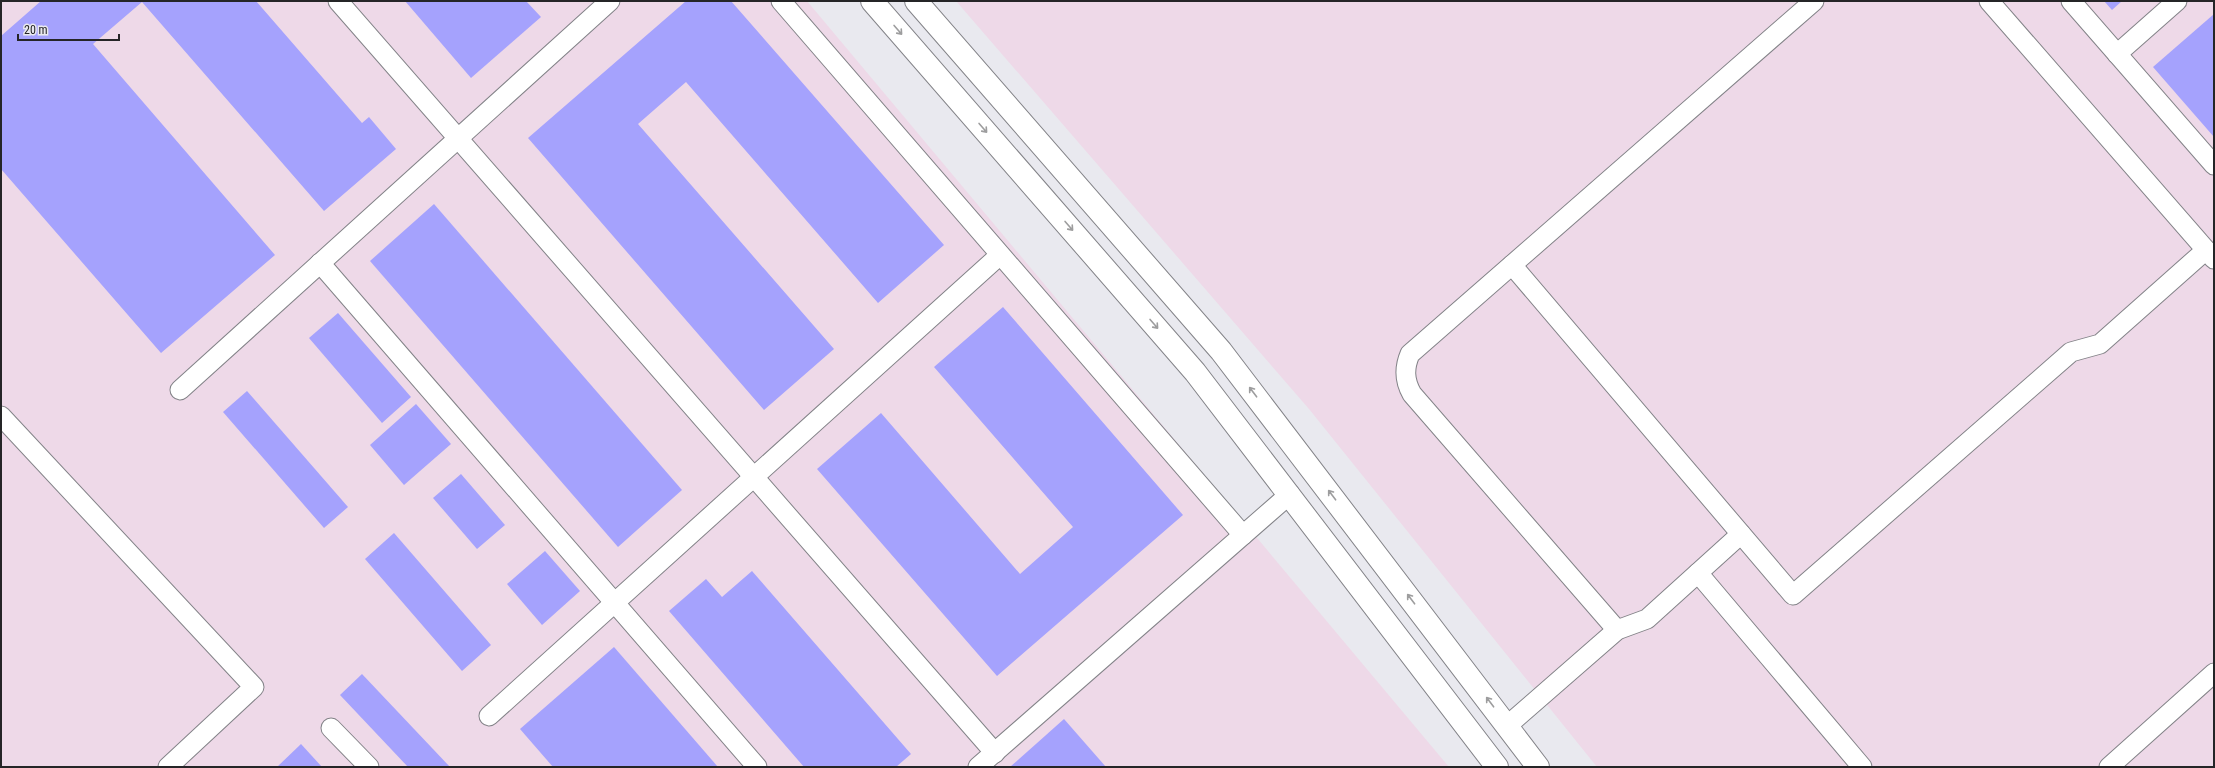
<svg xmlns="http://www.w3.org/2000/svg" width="2215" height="768" viewBox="0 0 2215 768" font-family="'Roboto Condensed',sans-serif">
  <rect width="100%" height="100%" fill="#e9e9ef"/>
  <!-- industrial -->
  <g fill="#eed9e8">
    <path d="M 1,1 L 807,1 L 1449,767 L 1,767 Z"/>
    <path d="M 956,1 L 2214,1 L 2214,767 L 1597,767 L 1309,409 Z"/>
  </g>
  <!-- building -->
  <g fill="#a5a2fd">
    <path d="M 41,1 L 256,1 L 362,123 L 369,117 L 396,149 L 324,211 L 142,2 L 93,44 L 275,255 L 161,353 L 1,169 L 1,36 Z"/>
    <path d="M 405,1 L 526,1 L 541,17 L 471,78 Z"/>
    <path d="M 686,1 L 731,1 L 944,245 L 878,303 L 686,82 L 638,124 L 834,349 L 764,410 L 528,138 Z"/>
    <path d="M 2104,1 L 2122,1 L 2112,10 Z"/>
    <path d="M 2214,14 L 2214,137 L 2153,67 Z"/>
    <path d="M 434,204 L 682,490 L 618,547 L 370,261 Z"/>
    <path d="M 1003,307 L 1183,515 L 997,676 L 817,469 L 881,413 L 1020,574 L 1073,527 L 934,367 Z"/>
    <path d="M 338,313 L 411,397 L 382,423 L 309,338 Z"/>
    <path d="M 247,391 L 348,507 L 324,528 L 223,412 Z"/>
    <path d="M 416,404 L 451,444 L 404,485 L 370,445 Z"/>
    <path d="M 461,474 L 505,525 L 477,549 L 433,498 Z"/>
    <path d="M 394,533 L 491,645 L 462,671 L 365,559 Z"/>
    <path d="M 545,551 L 580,591 L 542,625 L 507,584 Z"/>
    <path d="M 752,571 L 911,754 L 896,767 L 804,767 L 669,611 L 706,579 L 722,597 Z"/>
    <path d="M 614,647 L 718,767 L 553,767 L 520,729 Z"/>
    <path d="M 362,674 L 450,767 L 408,767 L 340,695 Z"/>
    <path d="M 1064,719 L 1106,767 L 1010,767 Z"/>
    <path d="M 301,744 L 322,767 L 277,767 Z"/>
  </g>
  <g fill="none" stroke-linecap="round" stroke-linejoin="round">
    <!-- lane casing -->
    <g stroke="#838388" stroke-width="21">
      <g id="lane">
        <path d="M 338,1 L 995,753"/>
        <path d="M 781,1 L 1243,535"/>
        <path d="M 1989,1 L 2214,259"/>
        <path d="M 2071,1 L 2214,165"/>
        <path d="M 2117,54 L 2177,1"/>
        <path d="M 320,263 L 757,767"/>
        <path d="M 1512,265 L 1793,595 L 2071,352 L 2100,344 L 2206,250"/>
        <path d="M 180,390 L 610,1"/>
        <path d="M 1,416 L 254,687 L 168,767"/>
        <path d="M 1698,573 L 1862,767"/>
        <path d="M 1617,630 L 1412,394 C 1404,380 1404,368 1410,354 L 1814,1"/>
        <path d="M 489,716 L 1000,255"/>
        <path d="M 1507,726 L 1617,630 L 1647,619 L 1741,534"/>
        <path d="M 331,728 L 369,767"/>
        <path d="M 978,767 L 1290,494"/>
        <path d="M 2109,767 L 2214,673"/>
      </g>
    </g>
    <!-- secondary casing -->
    <g stroke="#838388" stroke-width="24">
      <g id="secondary">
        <path d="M 872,1 L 1195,372 L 1497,767"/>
        <path d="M 916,1 L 1221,351 L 1538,767"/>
      </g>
    </g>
    <!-- lane -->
    <use href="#lane" stroke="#fff" stroke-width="19"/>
    <!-- secondary -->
    <use href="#secondary" stroke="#fff" stroke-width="22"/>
  </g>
  <!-- one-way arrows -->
  <defs><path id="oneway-shaft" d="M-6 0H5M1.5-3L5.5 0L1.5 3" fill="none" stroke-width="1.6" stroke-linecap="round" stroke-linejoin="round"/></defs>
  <g stroke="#9d9d9e">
    <use href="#oneway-shaft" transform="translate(898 30) rotate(49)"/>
    <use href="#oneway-shaft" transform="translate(983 128) rotate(49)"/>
    <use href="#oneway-shaft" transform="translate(1069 226) rotate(49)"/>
    <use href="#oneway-shaft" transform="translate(1154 324) rotate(49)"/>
    <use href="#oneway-shaft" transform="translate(1253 392) rotate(-127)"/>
    <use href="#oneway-shaft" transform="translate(1332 495) rotate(-127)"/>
    <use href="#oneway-shaft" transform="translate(1411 599) rotate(-127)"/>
    <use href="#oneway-shaft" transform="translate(1490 702) rotate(-127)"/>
  </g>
  <!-- border -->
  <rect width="2215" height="768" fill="none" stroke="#252527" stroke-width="4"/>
  <!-- scale -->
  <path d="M18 34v6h101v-6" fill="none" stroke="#252527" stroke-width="2"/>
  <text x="24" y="34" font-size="12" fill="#252527" stroke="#e9e9ef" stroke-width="3" paint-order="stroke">20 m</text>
</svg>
